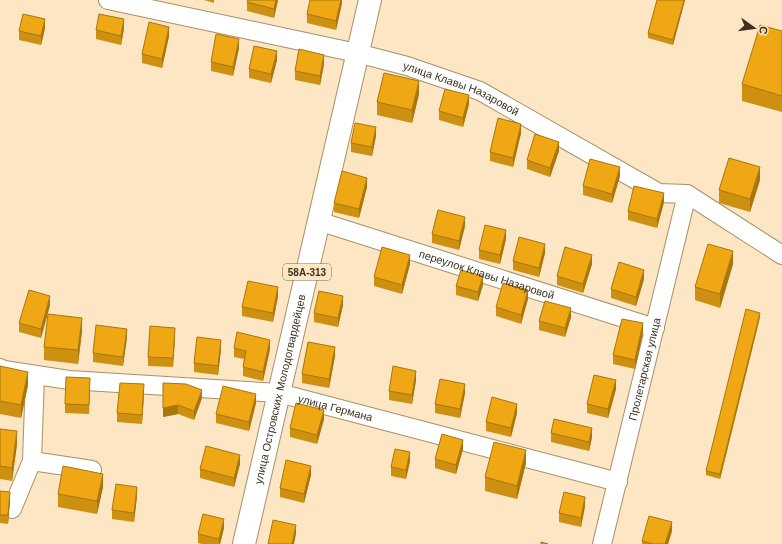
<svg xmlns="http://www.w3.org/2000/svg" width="782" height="544" viewBox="0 0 782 544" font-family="Arial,sans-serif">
  <rect width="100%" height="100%" fill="#fde6c4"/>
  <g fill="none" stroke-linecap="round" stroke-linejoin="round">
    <!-- minor casing -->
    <g stroke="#aa8f67" stroke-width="20">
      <g id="minor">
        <path id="s1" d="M 108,0 L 357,53 L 407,66 L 480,91 L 659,193 L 687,194 L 782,255"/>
        <path id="s2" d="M 318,221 L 655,328"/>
        <path id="s3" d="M 0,368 L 4,370 L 69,380 L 279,393 L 618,482"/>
        <path d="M 32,461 L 92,470"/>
        <path d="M 12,509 L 32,461 L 35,375"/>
        <path id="s4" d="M 602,544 L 687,194"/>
      </g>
    </g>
    <!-- major casing -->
    <g stroke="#aa8f67" stroke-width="24">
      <g id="major">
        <path id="s5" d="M 244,544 L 370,0"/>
      </g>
    </g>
    <!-- minor -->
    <use href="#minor" stroke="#fff" stroke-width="18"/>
    <!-- major -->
    <use href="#major" stroke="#fff" stroke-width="22"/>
  </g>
  <!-- wall -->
  <g fill="#ce9010">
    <path d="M 204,0 L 214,0 L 214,3 Z"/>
    <path d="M 278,0 L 274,18 L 247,11 L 247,2 Z"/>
    <path d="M 342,0 L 342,3 L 336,30 L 307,23 L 307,14 Z"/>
    <path d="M 657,0 L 685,0 L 673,45 L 648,38 L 648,33 Z"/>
    <path d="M 45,28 L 41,45 L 19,40 L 19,31 Z"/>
    <path d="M 124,28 L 121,45 L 96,39 L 96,30 Z"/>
    <path d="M 782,31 L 782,112 L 742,101 L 742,84 Z"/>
    <path d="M 169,36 L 162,68 L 142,63 L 142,54 Z"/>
    <path d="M 239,48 L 233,76 L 211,71 L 211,62 Z"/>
    <path d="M 277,60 L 271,83 L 249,78 L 249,69 Z"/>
    <path d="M 324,64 L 320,85 L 295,80 L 295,71 Z"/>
    <path d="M 419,94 L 412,123 L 377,115 L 377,102 Z"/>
    <path d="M 469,104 L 463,127 L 439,120 L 439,111 Z"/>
    <path d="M 521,133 L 513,167 L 490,161 L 490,152 Z"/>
    <path d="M 376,136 L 372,156 L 351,152 L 351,143 Z"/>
    <path d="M 559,151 L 550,177 L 527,169 L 527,160 Z"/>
    <path d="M 620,176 L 612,203 L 583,195 L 583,186 Z"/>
    <path d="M 760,180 L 750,212 L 719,203 L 719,190 Z"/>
    <path d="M 367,187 L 359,218 L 334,212 L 334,203 Z"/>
    <path d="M 664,202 L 657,228 L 628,220 L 628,211 Z"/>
    <path d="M 465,226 L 459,250 L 432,243 L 432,234 Z"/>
    <path d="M 506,239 L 500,264 L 479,259 L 479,250 Z"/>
    <path d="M 545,253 L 539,277 L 513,270 L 513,261 Z"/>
    <path d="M 410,264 L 402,294 L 374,286 L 374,277 Z"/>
    <path d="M 592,264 L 583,293 L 557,285 L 557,276 Z"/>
    <path d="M 733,264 L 720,308 L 695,300 L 695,287 Z"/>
    <path d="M 644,279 L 636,306 L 611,298 L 611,289 Z"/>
    <path d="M 483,285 L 478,301 L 456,295 L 456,286 Z"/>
    <path d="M 278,296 L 273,322 L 242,316 L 242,307 Z"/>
    <path d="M 528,299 L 521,324 L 496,316 L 496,307 Z"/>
    <path d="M 50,305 L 41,338 L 19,332 L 19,323 Z"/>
    <path d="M 343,305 L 338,327 L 314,322 L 314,313 Z"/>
    <path d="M 571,317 L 565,337 L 539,330 L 539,321 Z"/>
    <path d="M 760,317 L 720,479 L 706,475 L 706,471 Z"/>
    <path d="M 82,331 L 78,364 L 44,360 L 44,347 Z"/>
    <path d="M 643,332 L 635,369 L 613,364 L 613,355 Z"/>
    <path d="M 127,337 L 123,366 L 93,362 L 93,353 Z"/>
    <path d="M 175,337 L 173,367 L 148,366 L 148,357 Z"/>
    <path d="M 234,348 L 270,349 L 263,381 L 243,376 L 243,367 L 244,359 L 234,357 Z"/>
    <path d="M 221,349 L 218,375 L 194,372 L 194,363 Z"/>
    <path d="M 335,356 L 329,388 L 302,383 L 302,374 Z"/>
    <path d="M 0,366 L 28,385 L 21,418 L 0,414 Z"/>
    <path d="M 416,380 L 412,404 L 389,400 L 389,391 Z"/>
    <path d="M 163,383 L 202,398 L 194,420 L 178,414 L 163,417 Z"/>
    <path d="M 90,387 L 89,414 L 65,413 L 65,404 Z"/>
    <path d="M 616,389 L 608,418 L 587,413 L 587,404 Z"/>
    <path d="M 144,393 L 142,424 L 117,422 L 117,413 Z"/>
    <path d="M 465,393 L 460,418 L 435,413 L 435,404 Z"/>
    <path d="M 256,403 L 249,431 L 216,423 L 216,414 Z"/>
    <path d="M 517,413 L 511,437 L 486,431 L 486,422 Z"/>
    <path d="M 324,419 L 317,444 L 290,437 L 290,428 Z"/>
    <path d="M 0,429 L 17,444 L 12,481 L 0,479 Z"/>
    <path d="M 551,433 L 592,437 L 589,451 L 551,442 Z"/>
    <path d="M 463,449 L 456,474 L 435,468 L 435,459 Z"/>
    <path d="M 410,461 L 406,479 L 391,476 L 391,467 Z"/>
    <path d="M 526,463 L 517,499 L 485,491 L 485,477 Z"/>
    <path d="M 240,464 L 234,487 L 200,478 L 200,469 Z"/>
    <path d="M 311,475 L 304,503 L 280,497 L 280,488 Z"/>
    <path d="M 103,487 L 97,514 L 58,507 L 58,494 Z"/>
    <path d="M 0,491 L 10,501 L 8,524 L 0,523 Z"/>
    <path d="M 137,496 L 134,522 L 112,519 L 112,510 Z"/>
    <path d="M 585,506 L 581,527 L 559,522 L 559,513 Z"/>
    <path d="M 224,528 L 220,544 L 202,544 L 198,543 L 198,534 Z"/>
    <path d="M 672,531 L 668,544 L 642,544 L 642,541 Z"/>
  </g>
  <!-- shaded-wall -->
  <g fill="#a7760d">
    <path d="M 276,0 L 278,0 L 274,18 L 274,9 Z"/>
    <path d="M 341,0 L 342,0 L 342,3 L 336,30 L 336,21 Z"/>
    <path d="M 684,0 L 685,0 L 673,45 L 673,40 Z"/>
    <path d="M 45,19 L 45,28 L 41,45 L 41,36 Z"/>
    <path d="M 124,19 L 124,28 L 121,45 L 121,36 Z"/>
    <path d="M 169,27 L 169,36 L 162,68 L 162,59 Z"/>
    <path d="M 239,39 L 239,48 L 233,76 L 233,67 Z"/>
    <path d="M 277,51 L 277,60 L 271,83 L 271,74 Z"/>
    <path d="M 324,55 L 324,64 L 320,85 L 320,76 Z"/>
    <path d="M 419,81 L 419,94 L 412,123 L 412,110 Z"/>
    <path d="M 469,95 L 469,104 L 463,127 L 463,118 Z"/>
    <path d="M 521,124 L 521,133 L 513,167 L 513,158 Z"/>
    <path d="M 376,127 L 376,136 L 372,156 L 372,147 Z"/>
    <path d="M 559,142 L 559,151 L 550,177 L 550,168 Z"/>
    <path d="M 620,167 L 620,176 L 612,203 L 612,194 Z"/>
    <path d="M 760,167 L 760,180 L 750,212 L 750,199 Z"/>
    <path d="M 367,178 L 367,187 L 359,218 L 359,209 Z"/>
    <path d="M 664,193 L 664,202 L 657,228 L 657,219 Z"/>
    <path d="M 465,217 L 465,226 L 459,250 L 459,241 Z"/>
    <path d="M 506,230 L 506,239 L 500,264 L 500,255 Z"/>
    <path d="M 545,244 L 545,253 L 539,277 L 539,268 Z"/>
    <path d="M 733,251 L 733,264 L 720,308 L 720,294 Z"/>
    <path d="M 410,255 L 410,264 L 402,294 L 402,285 Z"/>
    <path d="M 592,255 L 592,264 L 583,293 L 583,284 Z"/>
    <path d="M 644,270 L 644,279 L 636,306 L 636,297 Z"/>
    <path d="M 483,276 L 483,285 L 478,301 L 478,292 Z"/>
    <path d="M 278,287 L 278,296 L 273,322 L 273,313 Z"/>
    <path d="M 528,290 L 528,299 L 521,324 L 521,315 Z"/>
    <path d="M 50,296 L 50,305 L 41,338 L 41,329 Z"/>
    <path d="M 343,296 L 343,305 L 338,327 L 338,318 Z"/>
    <path d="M 571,308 L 571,317 L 565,337 L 565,328 Z"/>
    <path d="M 760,313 L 760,317 L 720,479 L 720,474 Z"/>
    <path d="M 82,318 L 82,331 L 78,364 L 78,350 Z"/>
    <path d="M 643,323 L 643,332 L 635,369 L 635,360 Z"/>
    <path d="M 175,328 L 175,337 L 173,367 L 173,358 Z"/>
    <path d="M 127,329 L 127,337 L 123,366 L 123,357 Z"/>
    <path d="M 221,340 L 221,349 L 218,375 L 218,366 Z"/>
    <path d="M 270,340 L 270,349 L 263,381 L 263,372 Z"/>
    <path d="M 335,347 L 335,356 L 329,388 L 329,379 Z"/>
    <path d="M 416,371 L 416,380 L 412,404 L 412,395 Z"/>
    <path d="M 28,372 L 28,385 L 21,418 L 21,405 Z"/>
    <path d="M 616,380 L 616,389 L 608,418 L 608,409 Z"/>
    <path d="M 144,384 L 144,393 L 142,424 L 142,415 Z"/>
    <path d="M 465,384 L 465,393 L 460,418 L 460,409 Z"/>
    <path d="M 202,390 L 202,398 L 194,420 L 194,411 Z"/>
    <path d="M 256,394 L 256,403 L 249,431 L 249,422 Z"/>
    <path d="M 517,404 L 517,413 L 511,437 L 511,428 Z"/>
    <path d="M 178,405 L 178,414 L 163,417 L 163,408 Z"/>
    <path d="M 324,410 L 324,419 L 317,444 L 317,435 Z"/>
    <path d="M 592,428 L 592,437 L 589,451 L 589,442 Z"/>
    <path d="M 17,431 L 17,444 L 12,481 L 12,468 Z"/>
    <path d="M 463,440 L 463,449 L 456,474 L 456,465 Z"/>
    <path d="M 526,450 L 526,463 L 517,499 L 517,486 Z"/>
    <path d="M 410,452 L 410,461 L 406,479 L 406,470 Z"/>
    <path d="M 240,455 L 240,464 L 234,487 L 234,478 Z"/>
    <path d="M 311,466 L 311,475 L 304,503 L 304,494 Z"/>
    <path d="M 103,474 L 103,487 L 97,514 L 97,501 Z"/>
    <path d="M 137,487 L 137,496 L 134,522 L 134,513 Z"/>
    <path d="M 10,492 L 10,501 L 8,524 L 8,515 Z"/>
    <path d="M 585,497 L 585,506 L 581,527 L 581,518 Z"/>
    <path d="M 224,519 L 224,528 L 220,544 L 219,544 L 219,539 Z"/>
    <path d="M 672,522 L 672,531 L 668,544 L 665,544 Z"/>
    <path d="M 296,525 L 296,534 L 294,544 L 292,544 Z"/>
  </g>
  <!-- building -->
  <g fill="#efa813" stroke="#a7760d">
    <path d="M 248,0 L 276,0 L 274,9 L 247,2 Z"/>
    <path d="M 310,0 L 341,0 L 336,21 L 307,14 Z"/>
    <path d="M 657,0 L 684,0 L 673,40 L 648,33 Z"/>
    <path d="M 23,14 L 45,19 L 41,36 L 19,31 Z"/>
    <path d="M 99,14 L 124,19 L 121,36 L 96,30 Z"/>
    <path d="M 149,22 L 169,27 L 162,59 L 142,54 Z"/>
    <path d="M 760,25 L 782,31 L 782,96 L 742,84 Z"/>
    <path d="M 216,34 L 239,39 L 233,67 L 211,62 Z"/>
    <path d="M 254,46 L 277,51 L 271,74 L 249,69 Z"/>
    <path d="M 299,49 L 324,55 L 320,76 L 295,71 Z"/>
    <path d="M 384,73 L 419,81 L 412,110 L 377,102 Z"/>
    <path d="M 445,89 L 469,95 L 463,118 L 439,111 Z"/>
    <path d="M 498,118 L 521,124 L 513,158 L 490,152 Z"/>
    <path d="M 355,123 L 376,127 L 372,147 L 351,143 Z"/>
    <path d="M 535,134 L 559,142 L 550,168 L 527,160 Z"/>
    <path d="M 729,158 L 760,167 L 750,199 L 719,190 Z"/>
    <path d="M 590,159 L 620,167 L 612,194 L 583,186 Z"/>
    <path d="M 342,171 L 367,178 L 359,209 L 334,203 Z"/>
    <path d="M 634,186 L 664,193 L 657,219 L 628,211 Z"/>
    <path d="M 438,210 L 465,217 L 459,241 L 432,234 Z"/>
    <path d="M 485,225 L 506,230 L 500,255 L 479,250 Z"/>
    <path d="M 519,237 L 545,244 L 539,268 L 513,261 Z"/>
    <path d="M 708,244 L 733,251 L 720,294 L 695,287 Z"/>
    <path d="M 382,247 L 410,255 L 402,285 L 374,277 Z"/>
    <path d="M 565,247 L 592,255 L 583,284 L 557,276 Z"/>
    <path d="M 619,262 L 644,270 L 636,297 L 611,289 Z"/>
    <path d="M 461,270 L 483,276 L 478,292 L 456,286 Z"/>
    <path d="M 248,281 L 278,287 L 273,313 L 242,307 Z"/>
    <path d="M 503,283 L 528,290 L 521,315 L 496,307 Z"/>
    <path d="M 29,290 L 50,296 L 41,329 L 19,323 Z"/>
    <path d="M 319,291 L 343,296 L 338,318 L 314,313 Z"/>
    <path d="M 545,301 L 571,308 L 565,328 L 539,321 Z"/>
    <path d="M 746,309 L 760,313 L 720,474 L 706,471 Z"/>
    <path d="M 48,314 L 82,318 L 78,350 L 44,347 Z"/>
    <path d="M 622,319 L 643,323 L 635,360 L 613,355 Z"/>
    <path d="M 96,325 L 127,329 L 123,357 L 93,353 Z"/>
    <path d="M 150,326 L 175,328 L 173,358 L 148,357 Z"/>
    <path d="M 237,332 L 270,340 L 263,372 L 243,367 L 246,351 L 234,348 Z"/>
    <path d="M 197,337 L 221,340 L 218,366 L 194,363 Z"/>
    <path d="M 308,342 L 335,347 L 329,379 L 302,374 Z"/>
    <path d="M 0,366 L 28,372 L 21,405 L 0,401 Z"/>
    <path d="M 393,366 L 416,371 L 412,395 L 389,391 Z"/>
    <path d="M 594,375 L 616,380 L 608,409 L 587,404 Z"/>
    <path d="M 66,377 L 90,378 L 89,405 L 65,404 Z"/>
    <path d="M 440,379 L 465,384 L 460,409 L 435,404 Z"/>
    <path d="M 120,383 L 144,384 L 142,415 L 117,413 Z"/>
    <path d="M 163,383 L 186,384 L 202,390 L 194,411 L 178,405 L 163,408 Z"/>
    <path d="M 223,386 L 256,394 L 249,422 L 216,414 Z"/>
    <path d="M 492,397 L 517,404 L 511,428 L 486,422 Z"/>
    <path d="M 296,403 L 324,410 L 317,435 L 290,428 Z"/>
    <path d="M 554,419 L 592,428 L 589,442 L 551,433 Z"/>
    <path d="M 0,429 L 17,431 L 12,468 L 0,466 Z"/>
    <path d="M 442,434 L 463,440 L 456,465 L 435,459 Z"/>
    <path d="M 494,442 L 526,450 L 517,486 L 485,477 Z"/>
    <path d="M 206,446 L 240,455 L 234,478 L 200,469 Z"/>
    <path d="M 395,449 L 410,452 L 406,470 L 391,467 Z"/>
    <path d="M 286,460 L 311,466 L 304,494 L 280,488 Z"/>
    <path d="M 63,466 L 103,474 L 97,501 L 58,494 Z"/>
    <path d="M 116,484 L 137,487 L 134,513 L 112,510 Z"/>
    <path d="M 0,491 L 10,492 L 8,515 L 0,515 Z"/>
    <path d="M 564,492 L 585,497 L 581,518 L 559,513 Z"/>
    <path d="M 203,514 L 224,519 L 219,539 L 198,534 Z"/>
    <path d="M 649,516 L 672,522 L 665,544 L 653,544 L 642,541 Z"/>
    <path d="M 273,520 L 296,525 L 292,544 L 268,544 Z"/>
    <path d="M 541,542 L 548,544 L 541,544 Z"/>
  </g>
  <g text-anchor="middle" stroke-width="3.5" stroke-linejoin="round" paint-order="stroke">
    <!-- shield labels -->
    <rect fill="#fde6c4" stroke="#776851" stroke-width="1" x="283" y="264" width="48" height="16" rx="3"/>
    <g font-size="10" font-weight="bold" fill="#3d3220">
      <text x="307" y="276">58А-313</text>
    </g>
    <!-- street labels -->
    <g font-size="11" fill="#3d3220" stroke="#fde6c4">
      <text dy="4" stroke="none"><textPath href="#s1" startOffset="365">улица Клавы Назаровой</textPath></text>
      <text dy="4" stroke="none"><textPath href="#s2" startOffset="177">переулок Клавы Назаровой</textPath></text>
      <text dy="4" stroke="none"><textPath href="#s4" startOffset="180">Пролетарская улица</textPath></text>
      <text dy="4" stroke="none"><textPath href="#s5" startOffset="159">улица Островских Молодогвардейцев</textPath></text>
      <text dy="4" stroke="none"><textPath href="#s3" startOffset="339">улица Германа</textPath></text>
    </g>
  </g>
  <!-- north arrow -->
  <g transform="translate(754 28) rotate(104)" stroke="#fde6c4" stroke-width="3" paint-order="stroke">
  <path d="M0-3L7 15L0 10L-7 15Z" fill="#3d3220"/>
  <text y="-6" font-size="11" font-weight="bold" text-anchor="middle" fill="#3d3220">С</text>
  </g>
</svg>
